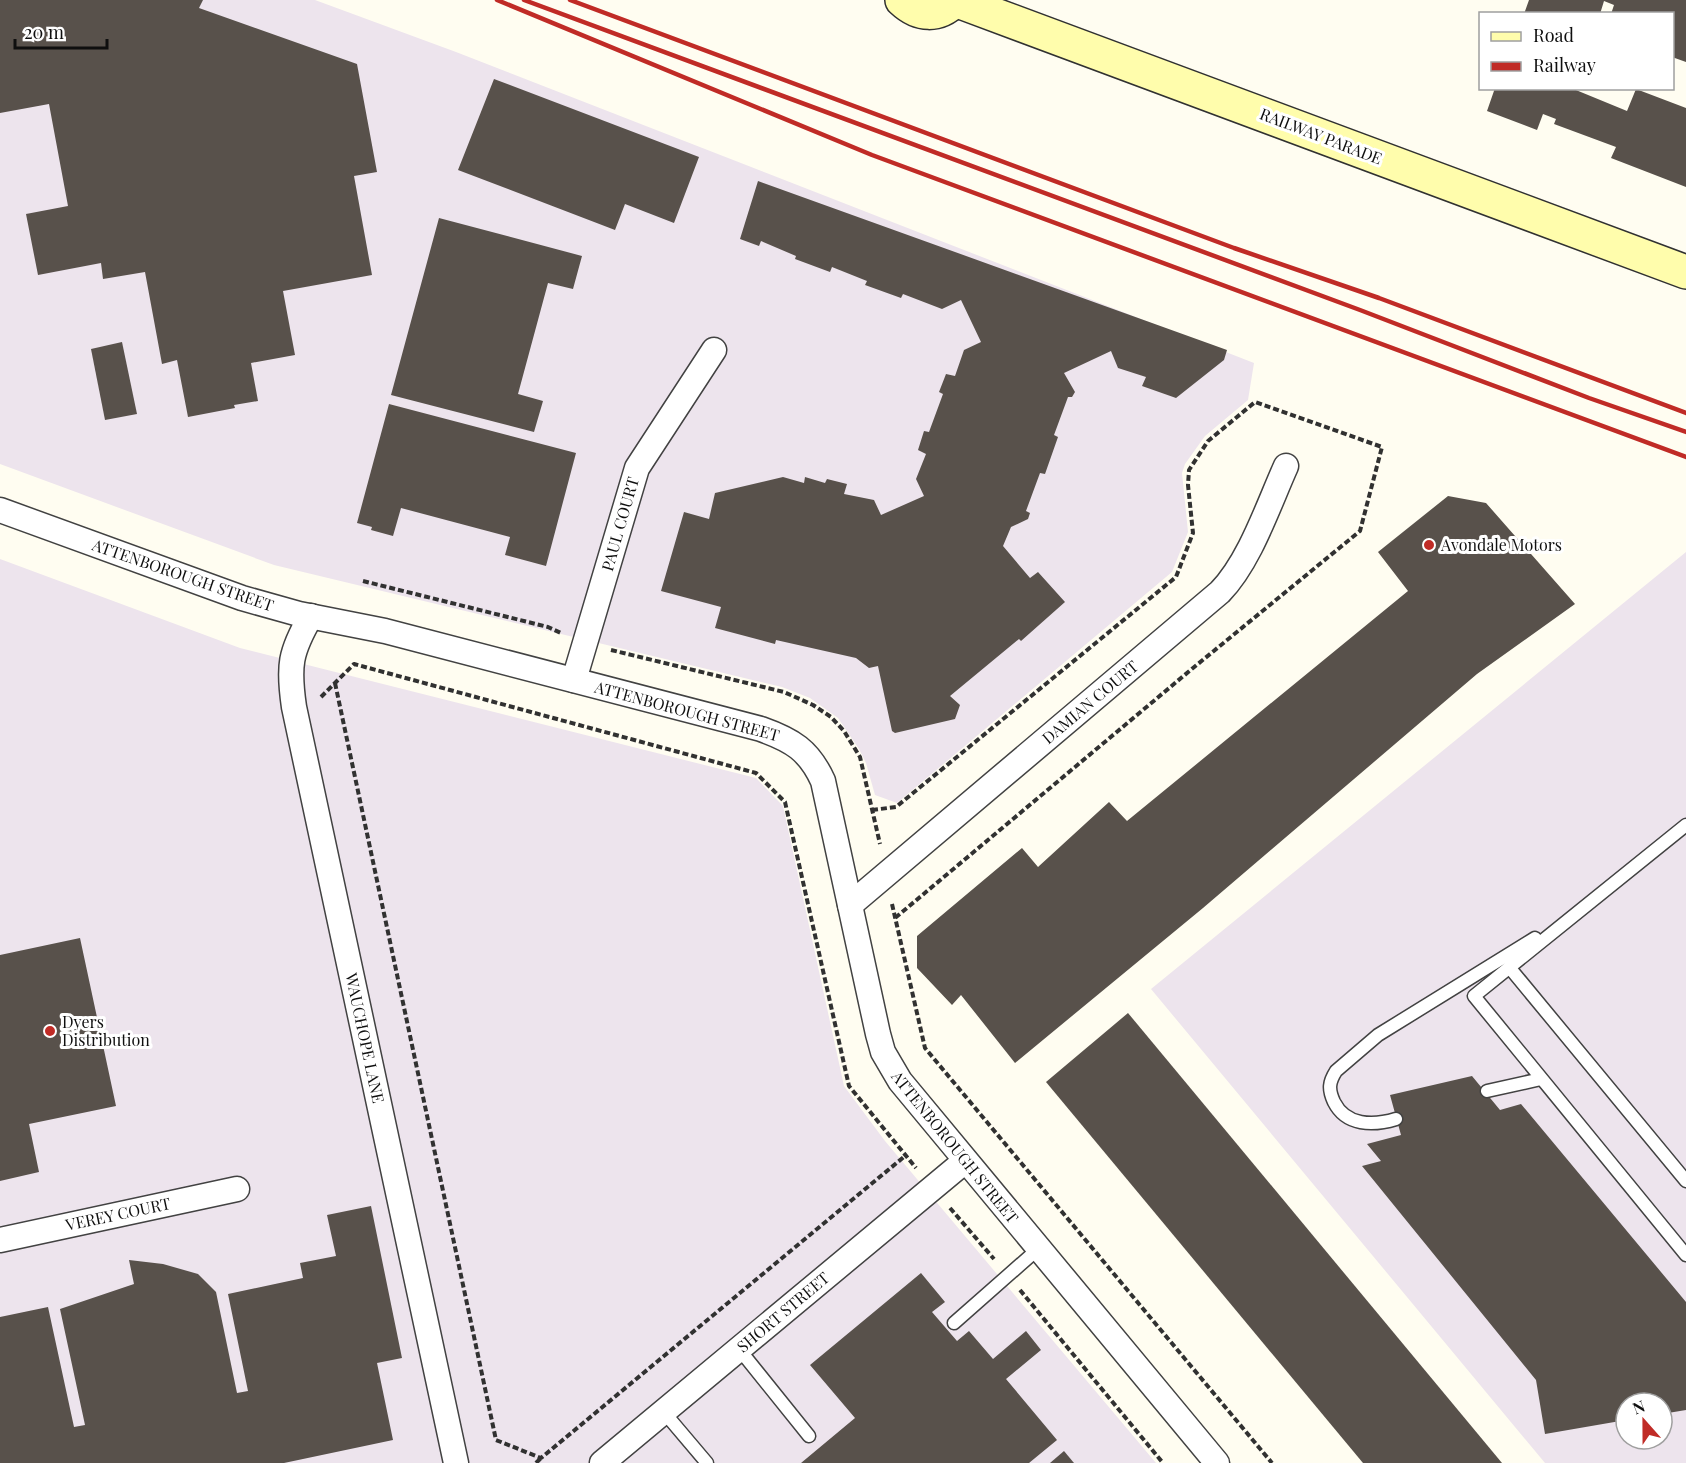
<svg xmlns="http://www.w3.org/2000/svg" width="1686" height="1463" viewBox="0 0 1686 1463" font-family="'Playfair Display',serif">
  <rect width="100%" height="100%" fill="#fffdf1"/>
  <!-- industrial -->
  <g fill="#ede4ed" fill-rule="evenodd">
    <path d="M 0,0 L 315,0 L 456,52 L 1254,363 L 1248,400 L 1205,436 L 1185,464 L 1182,473 L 1188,532 L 1172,572 L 897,803 L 875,795 L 866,763 L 859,749 L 838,718 L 810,698 L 782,687 L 274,565 L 0,464 Z"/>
    <path d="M 1686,552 L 1686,1463 L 1545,1463 L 1151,989 ZM 1626,1403 L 1662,1403 L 1662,1439 L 1626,1439 Z"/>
    <path d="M 0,559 L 240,648 L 756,778 L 783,806 L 844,1086 L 885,1141 L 1156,1463 L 0,1463 Z"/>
  </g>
  <!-- building -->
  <g fill="#58514b">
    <path d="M 0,0 L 203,0 L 199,8 L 357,64 L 377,172 L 354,176 L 372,275 L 283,291 L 295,355 L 251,363 L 258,401 L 234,405 L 235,408 L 188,417 L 177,360 L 162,364 L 145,272 L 103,279 L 101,263 L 38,275 L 26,214 L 68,206 L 49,104 L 0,113 Z"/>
    <path d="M 1529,0 L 1686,0 L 1686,62 L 1672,57 L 1672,14 L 1611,14 L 1614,5 L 1604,1 L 1600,14 L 1524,14 Z"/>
    <path d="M 494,79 L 699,157 L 674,223 L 625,204 L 615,230 L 458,170 Z"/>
    <path d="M 1495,88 L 1571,88 L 1627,111 L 1636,89 L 1686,108 L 1686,187 L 1611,158 L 1616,147 L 1554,124 L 1556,119 L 1543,114 L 1537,130 L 1487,111 Z"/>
    <path d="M 758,181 L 1227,350 L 1224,360 L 1176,398 L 1142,386 L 1146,377 L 1118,368 L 1111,351 L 1064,373 L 1075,392 L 1072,397 L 1068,397 L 1054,435 L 1058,437 L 1045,474 L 1040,473 L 1026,511 L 1030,513 L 1028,519 L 1011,527 L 1003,546 L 1030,578 L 1038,572 L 1065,602 L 1021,641 L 1019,639 L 950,696 L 960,705 L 955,719 L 895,733 L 892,731 L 878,666 L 869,668 L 856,658 L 776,640 L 775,644 L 715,628 L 721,607 L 661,591 L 684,512 L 709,519 L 715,493 L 783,477 L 804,483 L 805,477 L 825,483 L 827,479 L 847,484 L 844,494 L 874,500 L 881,515 L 924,496 L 916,479 L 926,454 L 918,450 L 924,431 L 929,432 L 943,394 L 939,392 L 946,374 L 955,376 L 964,350 L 981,342 L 961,300 L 942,309 L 903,294 L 901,298 L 865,285 L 867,281 L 832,267 L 830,272 L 795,259 L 796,256 L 761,241 L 759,246 L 740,239 Z"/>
    <path d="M 439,218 L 582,256 L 573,289 L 548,283 L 518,394 L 543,401 L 534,432 L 391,395 Z"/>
    <path d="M 122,342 L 137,414 L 105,420 L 91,349 Z"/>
    <path d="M 389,404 L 576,453 L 546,566 L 505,555 L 510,537 L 401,508 L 393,536 L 371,530 L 372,527 L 357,523 Z"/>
    <path d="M 1448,496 L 1486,503 L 1575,604 L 1477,674 L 1203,908 L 1015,1063 L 961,995 L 952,1005 L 917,968 L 917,936 L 1022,848 L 1038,867 L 1109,802 L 1127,821 L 1408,591 L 1378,552 Z"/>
    <path d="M 80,938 L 116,1106 L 29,1124 L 39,1172 L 0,1181 L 0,955 Z"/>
    <path d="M 1128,1013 L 1502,1463 L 1363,1463 L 1046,1082 Z"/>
    <path d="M 1472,1076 L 1500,1110 L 1521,1104 L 1686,1302 L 1686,1410 L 1662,1414 L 1662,1403 L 1626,1403 L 1626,1420 L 1545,1434 L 1536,1380 L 1362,1166 L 1381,1161 L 1367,1144 L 1401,1135 L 1390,1095 Z"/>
    <path d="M 371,1206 L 402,1358 L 377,1363 L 393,1440 L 284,1463 L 0,1463 L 0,1317 L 48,1307 L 74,1427 L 85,1425 L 60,1309 L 134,1284 L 129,1260 L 163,1264 L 198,1274 L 216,1292 L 237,1393 L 248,1391 L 228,1294 L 303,1278 L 300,1263 L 336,1256 L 327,1215 Z"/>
    <path d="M 921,1273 L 945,1302 L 932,1312 L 957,1341 L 969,1331 L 993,1359 L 1026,1331 L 1041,1350 L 1006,1379 L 1057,1440 L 1029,1463 L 801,1463 L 855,1418 L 810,1365 Z"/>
    <path d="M 1064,1451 L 1074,1463 L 1050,1463 Z"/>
  </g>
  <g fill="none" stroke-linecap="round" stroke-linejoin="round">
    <!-- service casing -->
    <g stroke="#424242" stroke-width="15">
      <g id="service">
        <path d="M 1686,825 L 1474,996 L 1686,1255"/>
        <path d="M 1509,967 L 1686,1181"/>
        <path d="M 1487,1091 L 1541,1079"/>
        <path d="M 1396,1119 C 1373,1126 1346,1126 1334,1102 C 1328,1089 1329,1082 1336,1071 L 1378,1035 L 1535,938"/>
        <path d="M 954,1323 L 1038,1249"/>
        <path d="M 739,1349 L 809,1436"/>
        <path d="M 663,1411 L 707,1463"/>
      </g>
    </g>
    <!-- minor casing -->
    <g stroke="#424242" stroke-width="27">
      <g id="minor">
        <path d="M 0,510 L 242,598 L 299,614 L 385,631 L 761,729 C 792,740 809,750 823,781 L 878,1034 L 883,1052 L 900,1081 L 1217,1463"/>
        <path d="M 311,616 C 290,652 288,666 294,707 L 456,1463"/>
        <path d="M 574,680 L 637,468 L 714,350"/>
        <path d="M 850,905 L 1220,592 C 1250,561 1268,506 1286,466"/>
        <path d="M 0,1240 L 237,1189"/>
        <path d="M 602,1463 L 965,1161"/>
      </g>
    </g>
    <!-- secondary casing -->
    <g stroke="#313131" stroke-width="36">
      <g id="secondary">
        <path d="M 902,0 C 919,16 938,17 955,0"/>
        <path d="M 955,0 L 1686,272"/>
      </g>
    </g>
    <!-- path -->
    <g stroke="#313131" stroke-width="4" stroke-dasharray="6 3" stroke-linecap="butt">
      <path d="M 363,581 L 548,627 L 561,633"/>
      <path d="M 611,650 L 784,692 L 813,705 L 831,717 L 844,731 L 860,757 L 880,844"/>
      <path d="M 335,683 L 496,1440 L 541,1458 L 905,1156"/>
      <path d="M 321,697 L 354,664 L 756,773 L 785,802 L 849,1086 L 916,1168"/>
      <path d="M 872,810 L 896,807 L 1176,577 L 1193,533 L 1188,485 L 1189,470 L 1208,441 L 1255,402 L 1382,447 L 1360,531 L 1193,668 L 895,918"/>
      <path d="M 892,904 L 925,1048 L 1272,1463"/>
      <path d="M 950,1208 L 994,1259"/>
      <path d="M 1020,1290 L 1163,1463"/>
      <path d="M 536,1463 L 541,1458"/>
    </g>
    <!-- service -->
    <use href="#service" stroke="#fff" stroke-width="12"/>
    <!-- minor -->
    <use href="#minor" stroke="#fff" stroke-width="24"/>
    <!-- secondary -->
    <use href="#secondary" stroke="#fffdac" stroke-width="33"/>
    <!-- rail -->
    <g stroke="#c02b26" stroke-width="4.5">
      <path d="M 497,0 L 872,155 L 1686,457"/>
      <path d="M 524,0 L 1360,310 L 1589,398 L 1686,432"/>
      <path d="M 570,0 L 1234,248 L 1379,298 L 1686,413"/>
    </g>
  </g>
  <!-- markers -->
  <g fill="#c02b26" stroke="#fff" stroke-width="2">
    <circle cx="1429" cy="545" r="6"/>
    <circle cx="50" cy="1031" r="6"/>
  </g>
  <g text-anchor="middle" stroke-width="6" stroke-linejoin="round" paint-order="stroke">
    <!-- street labels -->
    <g font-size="16" fill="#0f0f0f" stroke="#fff">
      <text transform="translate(1321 136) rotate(21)" y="6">RAILWAY PARADE</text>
      <text transform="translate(620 524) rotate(-74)" y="6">PAUL COURT</text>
      <text transform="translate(183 575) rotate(19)" y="6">ATTENBOROUGH STREET</text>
      <text transform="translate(1090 702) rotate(-40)" y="6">DAMIAN COURT</text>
      <text transform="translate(687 711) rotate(15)" y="6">ATTENBOROUGH STREET</text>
      <text transform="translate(365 1038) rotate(78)" y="6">WAUCHOPE LANE</text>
      <text transform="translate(955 1147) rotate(51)" y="6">ATTENBOROUGH STREET</text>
      <text transform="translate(118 1214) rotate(-12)" y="6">VEREY COURT</text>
      <text transform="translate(783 1312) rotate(-40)" y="6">SHORT STREET</text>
    </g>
    <!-- poi labels -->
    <g font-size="16" fill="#0f0f0f" stroke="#fff" text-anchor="start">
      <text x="1441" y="551">Avondale Motors</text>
      <text x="62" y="1028">Dyers<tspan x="62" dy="18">Distribution</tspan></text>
    </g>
  </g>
  <!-- legend -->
  <rect x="1479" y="12" width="195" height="78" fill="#ffffff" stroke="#9f9f9f" stroke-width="1.5"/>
  <rect x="1491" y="32" width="30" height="9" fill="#fffdac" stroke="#9f9f9f" stroke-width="1.5"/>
  <text x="1533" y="42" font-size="18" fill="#0f0f0f">Road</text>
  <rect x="1491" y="62" width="30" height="9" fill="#c02b26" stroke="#9f9f9f" stroke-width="1.5"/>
  <text x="1533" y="72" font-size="18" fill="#0f0f0f">Railway</text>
  <!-- north arrow -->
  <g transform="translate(1644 1421) rotate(339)"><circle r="28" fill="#ffffff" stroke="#9f9f9f" stroke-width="1.5"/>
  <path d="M0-4.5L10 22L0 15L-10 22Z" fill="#c02b26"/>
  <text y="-9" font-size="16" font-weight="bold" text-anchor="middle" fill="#0f0f0f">N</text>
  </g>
  <!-- scale -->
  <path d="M15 39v9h92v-9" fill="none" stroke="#0f0f0f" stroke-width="3"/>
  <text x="24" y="39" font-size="18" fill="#0f0f0f" stroke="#ffffff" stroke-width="4.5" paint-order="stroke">20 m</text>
</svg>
